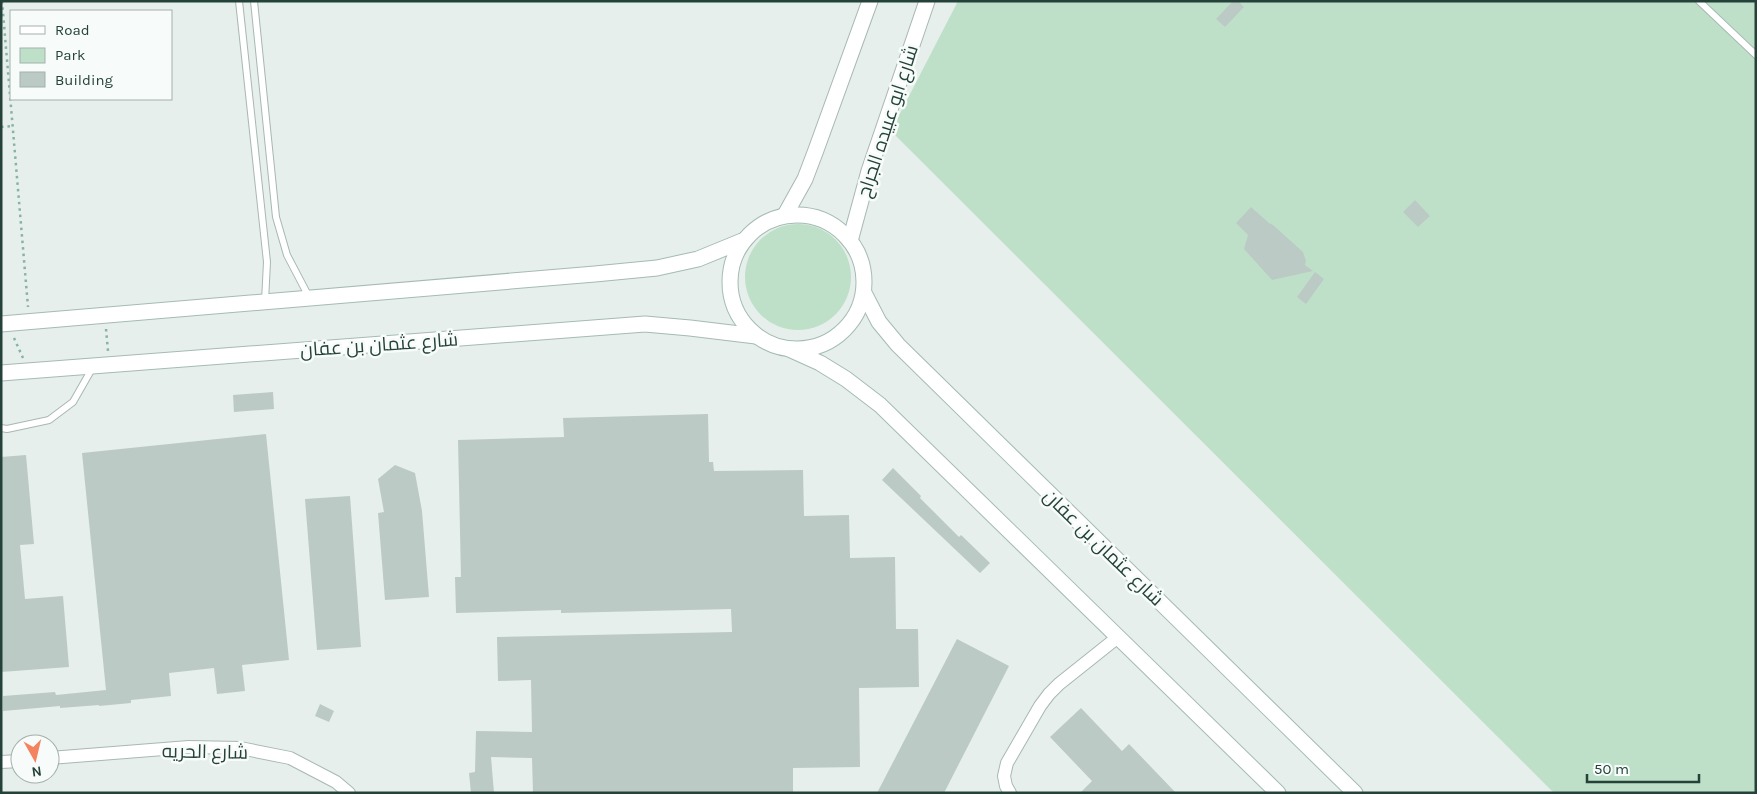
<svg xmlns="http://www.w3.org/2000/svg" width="1757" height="794" viewBox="0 0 1757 794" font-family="Karla,Cairo,sans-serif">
  <rect width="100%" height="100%" fill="#e6efeb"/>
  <!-- green -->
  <g fill="#bfe0c8">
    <path d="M 958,1 L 1756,1 L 1756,793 L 1554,793 L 891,131 Z"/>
    <circle cx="798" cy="277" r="53"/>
  </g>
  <!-- building -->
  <g fill="#bbcac4">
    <path d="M 1233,1 L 1238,1 L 1244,7 L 1225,27 L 1216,19 Z"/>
    <path d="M 1415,200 L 1430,216 L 1418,227 L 1403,212 Z"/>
    <path d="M 1251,207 L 1269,223 L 1273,225 L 1303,252 L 1306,261 L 1305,265 L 1313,271 L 1272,280 L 1244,249 L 1248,235 L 1236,223 Z"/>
    <path d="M 1315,272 L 1324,279 L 1306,304 L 1297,297 Z"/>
    <path d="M 273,392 L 274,409 L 234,412 L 233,395 Z"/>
    <path d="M 708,414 L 709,462 L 713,462 L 714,471 L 803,470 L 804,516 L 849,515 L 850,558 L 895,557 L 896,629 L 918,629 L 919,687 L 859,688 L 860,767 L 793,768 L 793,793 L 533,793 L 532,758 L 491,757 L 494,793 L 471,793 L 469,773 L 475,772 L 476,731 L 532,732 L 531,680 L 498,681 L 497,637 L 732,632 L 731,609 L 561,613 L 561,610 L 456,613 L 455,577 L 461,577 L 458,440 L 564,437 L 563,418 Z"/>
    <path d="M 266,434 L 289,660 L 242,665 L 245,691 L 217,694 L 214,668 L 169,673 L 171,696 L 131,700 L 131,703 L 99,706 L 99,705 L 60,708 L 60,706 L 3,711 L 3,696 L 55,692 L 56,695 L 106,690 L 82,453 Z"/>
    <path d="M 26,455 L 34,544 L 20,545 L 25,599 L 63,596 L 69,667 L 1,672 L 1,457 Z"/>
    <path d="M 395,465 L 415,473 L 422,511 L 429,597 L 385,600 L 378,513 L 384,512 L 378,479 Z"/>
    <path d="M 893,468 L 921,496 L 920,498 L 959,537 L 961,535 L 990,563 L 980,573 L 882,480 Z"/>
    <path d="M 350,496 L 361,647 L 317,650 L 305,499 Z"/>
    <path d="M 957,639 L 1009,666 L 944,793 L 877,793 Z"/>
    <path d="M 320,704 L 334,711 L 329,722 L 315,716 Z"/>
    <path d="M 1081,708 L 1122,751 L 1129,744 L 1176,793 L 1080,793 L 1092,781 L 1050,737 Z"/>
  </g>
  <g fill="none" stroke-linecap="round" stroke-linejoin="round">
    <!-- service casing -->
    <g stroke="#a8b8b2" stroke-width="8">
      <g id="service">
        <path d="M 239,1 L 267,262 L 265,301"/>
        <path d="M 254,1 L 276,217 L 287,255 L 309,297"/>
        <path d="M 1699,1 L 1756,55"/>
        <path d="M 1,428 L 7,429 L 49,420 L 73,402 L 93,367"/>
      </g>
    </g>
    <!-- minor casing -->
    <g stroke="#a8b8b2" stroke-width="14">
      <g id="minor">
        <path d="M 50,758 L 189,747 L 240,748 L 290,758 L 336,782 L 349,793"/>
        <path d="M 1,762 L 20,761"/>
        <path d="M 1010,793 L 1006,786 L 1004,776 L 1007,763 L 1040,706 L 1049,694 L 1059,684 L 1118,637"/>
      </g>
    </g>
    <!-- tertiary casing -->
    <g stroke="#a8b8b2" stroke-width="17">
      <g id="tertiary">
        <path d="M 785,215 L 805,179 L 816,150 L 870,1"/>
        <path d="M 850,241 L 869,171 L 927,1"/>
      </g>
    </g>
    <!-- secondary casing -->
    <g stroke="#a4bbb3" stroke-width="17">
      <g id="secondary">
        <circle cx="797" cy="282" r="67"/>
        <path d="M 864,293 L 879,322 L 898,345 L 1355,793"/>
        <path d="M 1,324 L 595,274 L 657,268 L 698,259 L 742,241"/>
        <path d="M 789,349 L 820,363 L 846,379 L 880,405 L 1278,793"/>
        <path d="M 1,373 L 645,324 L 690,328 L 756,336"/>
      </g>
    </g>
    <!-- path -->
    <g stroke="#86b3a5" stroke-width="2.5" stroke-dasharray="2.5 4" stroke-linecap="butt">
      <path d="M 2,1 L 28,307"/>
      <path d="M 1,127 L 12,126"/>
      <path d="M 106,329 L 108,351"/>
      <path d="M 14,338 L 23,358"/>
    </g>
    <!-- service -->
    <use href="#service" stroke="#fff" stroke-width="6"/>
    <!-- minor -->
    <use href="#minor" stroke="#fff" stroke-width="12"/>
    <!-- tertiary -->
    <use href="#tertiary" stroke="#fff" stroke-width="15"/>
    <!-- secondary -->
    <use href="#secondary" stroke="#fff" stroke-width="15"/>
  </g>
  <g text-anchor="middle" stroke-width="5" stroke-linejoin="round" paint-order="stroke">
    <!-- street labels -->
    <g font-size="19" fill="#24423a" stroke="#f7fbf9">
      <text transform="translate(887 121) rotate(-72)" y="7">شارع ابو عبيده الجراح</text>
      <text transform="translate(379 344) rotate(-4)" y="7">شارع عثمان بن عفان</text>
      <text transform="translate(1104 547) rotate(44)" y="7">شارع عثمان بن عفان</text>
      <text transform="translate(205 751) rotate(1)" y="7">شارع الحريه</text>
    </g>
  </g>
  <!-- border -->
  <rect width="1757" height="794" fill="none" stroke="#24423a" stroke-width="5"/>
  <!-- legend -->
  <rect x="10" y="10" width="162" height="90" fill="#f7fbf9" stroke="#a3b1ad"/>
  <rect x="20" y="26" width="25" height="8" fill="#ffffff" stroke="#a3b1ad"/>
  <text x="55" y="35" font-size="15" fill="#24423a">Road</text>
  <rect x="20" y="48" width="25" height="15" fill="#bfe0c8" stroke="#a3b1ad"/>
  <text x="55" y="60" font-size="15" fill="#24423a">Park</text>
  <rect x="20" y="72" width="25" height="15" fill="#bbcac4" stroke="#a3b1ad"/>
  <text x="55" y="85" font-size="15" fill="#24423a">Building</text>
  <!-- north arrow -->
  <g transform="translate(35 759) rotate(172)"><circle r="24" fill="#f7fbf9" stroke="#a3b1ad"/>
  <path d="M0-4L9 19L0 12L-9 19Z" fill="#f4845f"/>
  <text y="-8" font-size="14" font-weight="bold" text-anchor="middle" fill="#24423a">N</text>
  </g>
  <!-- scale -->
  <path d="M1587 774v8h112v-8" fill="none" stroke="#24423a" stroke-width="2.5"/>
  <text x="1594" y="774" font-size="15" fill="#24423a" stroke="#f7fbf9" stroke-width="4" paint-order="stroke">50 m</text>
</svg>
